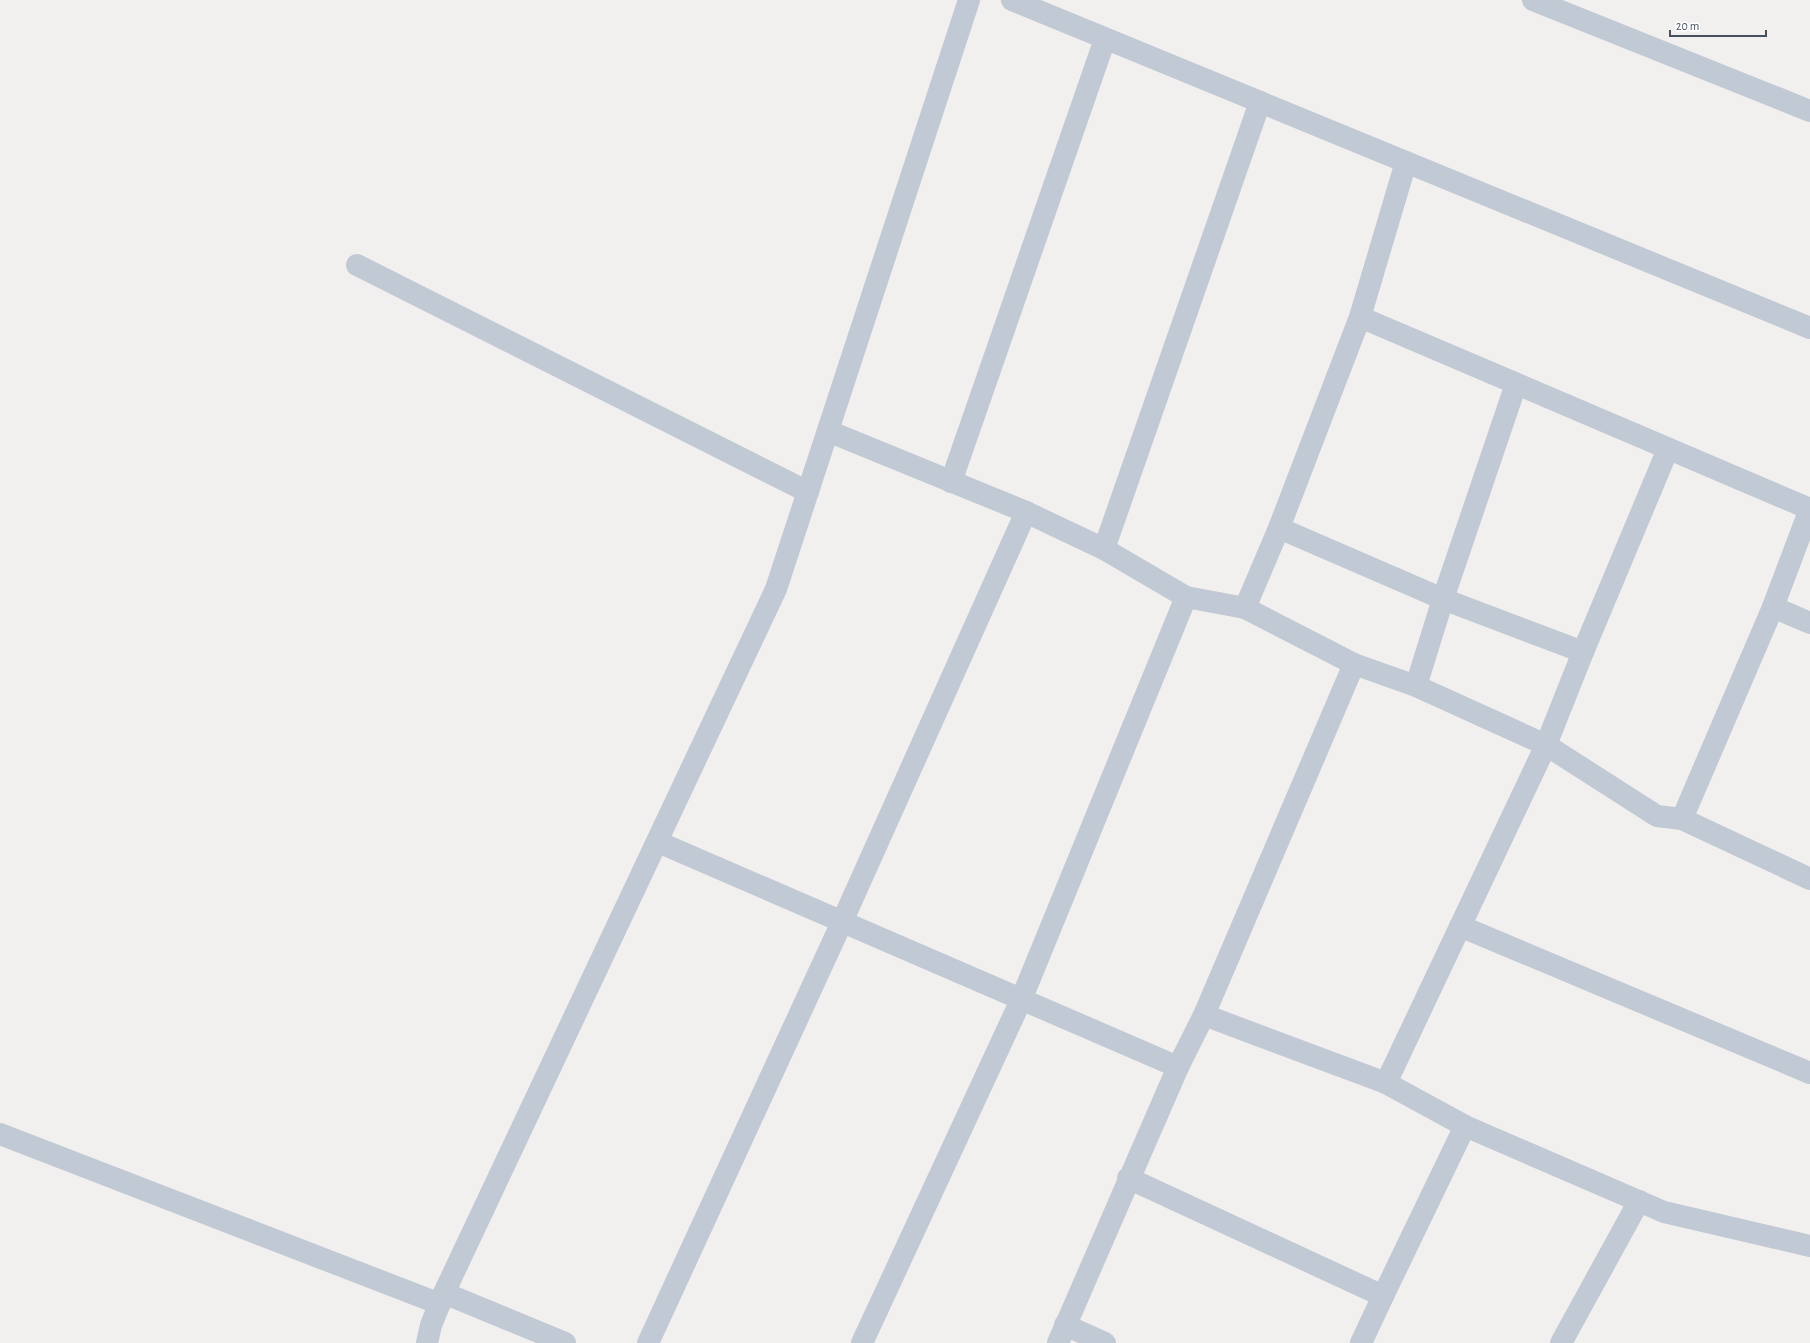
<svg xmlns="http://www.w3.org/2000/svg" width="1810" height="1343" viewBox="0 0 1810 1343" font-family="'Alegreya Sans',sans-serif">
  <rect width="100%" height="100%" fill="#f2efef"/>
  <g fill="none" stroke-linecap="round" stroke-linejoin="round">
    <!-- minor -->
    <g stroke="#c1c9d5" stroke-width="22">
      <path d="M 1012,0 L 1810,328"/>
      <path d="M 1533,0 L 1810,111"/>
      <path d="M 1260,102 L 1104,549 L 1186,597 L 1245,608 L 1279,528 L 1360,317 L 1810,509"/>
      <path d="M 357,265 L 808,492"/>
      <path d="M 1360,317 L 1406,162"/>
      <path d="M 828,431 L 1026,512 L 1104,549"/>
      <path d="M 951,482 L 1105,39"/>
      <path d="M 1810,509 L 1773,607 L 1810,623"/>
      <path d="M 1279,528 L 1443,599 L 1583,652 L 1668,449"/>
      <path d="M 1583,652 L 1546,745 L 1657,816 L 1682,819 L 1810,879"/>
      <path d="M 1416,686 L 1443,599 L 1516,384"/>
      <path d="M 1682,819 L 1773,607"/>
      <path d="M 658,842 L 1178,1067 L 1204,1015 L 1386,1083 L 1546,745 L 1416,686 L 1354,664 L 1245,608"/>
      <path d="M 1460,926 L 1810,1073"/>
      <path d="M 1204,1015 L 1354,664"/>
      <path d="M 1386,1083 L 1465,1126 L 1664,1212 L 1810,1246"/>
      <path d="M 0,1134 L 440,1304"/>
      <path d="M 1128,1178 L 1383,1296 L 1465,1126"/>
      <path d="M 444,1293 L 565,1343"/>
      <path d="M 1065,1325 L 1105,1343"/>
      <path d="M 427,1343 L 431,1325 L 444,1293 L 776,589 L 969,0"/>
      <path d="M 648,1343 L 842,922 L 1026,512"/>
      <path d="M 862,1343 L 1021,1000 L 1186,597"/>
      <path d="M 1058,1343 L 1178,1067"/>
      <path d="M 1361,1343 L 1383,1296"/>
      <path d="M 1561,1343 L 1639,1201"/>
    </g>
  </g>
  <!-- scale -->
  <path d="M1670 30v6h96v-6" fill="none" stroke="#464f5e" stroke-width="2"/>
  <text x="1676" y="30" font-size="12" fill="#464f5e" stroke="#ffffff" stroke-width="3" paint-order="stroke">20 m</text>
</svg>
